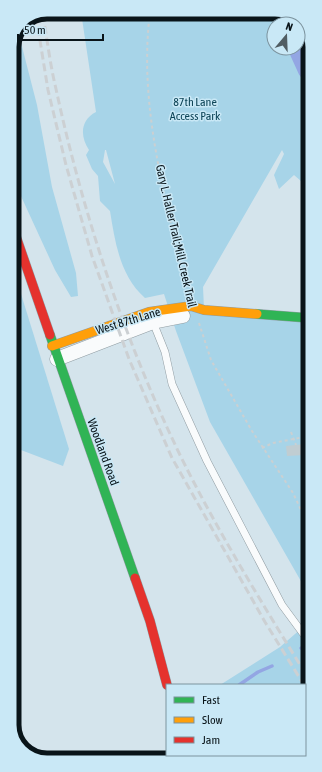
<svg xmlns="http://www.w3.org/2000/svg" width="322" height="772" viewBox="0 0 322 772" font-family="'Asap Condensed',sans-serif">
  <rect width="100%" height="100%" fill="#d4e4ec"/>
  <!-- green -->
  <g fill="#a7d4e8" fill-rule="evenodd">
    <path d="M 81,12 L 277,12 L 296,19 L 308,36 L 309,188 L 294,175 L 279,189 L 274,175 L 284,154 L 282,150 L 203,287 L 204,309 L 309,318 L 310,597 L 210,422 L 176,331 L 164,294 L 145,298 C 120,276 115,242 110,211 L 100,201 L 98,176 L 92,169 L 86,155 L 89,150 C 80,137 80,120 96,112 ZM 274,24 L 298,24 L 298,48 L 274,48 ZM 105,150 L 106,150 L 115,184 L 103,162 Z"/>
    <path d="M 18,31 L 37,105 L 52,187 L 76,273 L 78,296 L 71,297 L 55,270 L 20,194 L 12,169 L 12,45 Z"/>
    <path d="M 13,268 L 69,449 L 63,466 L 13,447 Z"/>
    <path d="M 310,621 L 310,725 L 305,740 L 305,685 L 220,685 L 280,647 Z"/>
    <path d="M 175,755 L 290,755 L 286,758 L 175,759 Z"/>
  </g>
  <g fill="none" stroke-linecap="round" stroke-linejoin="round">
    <!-- stream -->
    <g stroke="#93a6e3" stroke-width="3.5">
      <path d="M 301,648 L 306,646"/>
      <path d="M 239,685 L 258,672 L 272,666"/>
    </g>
    <!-- river -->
    <g stroke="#93a6e3" stroke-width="20">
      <path d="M 281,14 L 286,24"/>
      <path d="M 298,48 L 308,70"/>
    </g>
  </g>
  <!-- building -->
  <path fill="#c0cdd2" d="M 305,444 L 305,455 L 287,456 L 286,446 Z"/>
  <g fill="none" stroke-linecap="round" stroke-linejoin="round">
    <!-- lane casing -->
    <g stroke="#909ca2" stroke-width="8">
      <path id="lane" d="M 153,322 L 165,352 L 172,384 L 207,461 L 282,605 L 310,643"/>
    </g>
    <!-- street casing -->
    <g stroke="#909ca2" stroke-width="15">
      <path id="street" d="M 57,359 L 153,322 L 183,316"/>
    </g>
    <!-- fast casing -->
    <g stroke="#909ca2" stroke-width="10">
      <g id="fast">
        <path d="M 257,314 L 309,318"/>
        <path d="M 50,335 L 135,578"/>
        <path d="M 175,755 L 175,759"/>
      </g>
    </g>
    <!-- slow casing -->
    <g stroke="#909ca2" stroke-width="10">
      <path id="slow" d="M 52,346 L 149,312 L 191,306 L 204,310 L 257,314"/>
    </g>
    <!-- jam casing -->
    <g stroke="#909ca2" stroke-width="10">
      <g id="jam">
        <path d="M 13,228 L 50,335"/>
        <path d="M 135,578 L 150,621 L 167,685"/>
      </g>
    </g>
    <!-- path -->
    <g stroke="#cbd0d2" stroke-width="2" stroke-dasharray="3 3" stroke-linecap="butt">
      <path d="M 150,12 C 138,106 166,202 188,293"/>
      <path d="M 199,323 L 211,360 L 252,431 L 293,493 L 309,527"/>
      <path d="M 291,432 L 296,445"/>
      <path d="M 262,448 L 273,443 L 309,436"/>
      <path d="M 241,759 L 242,755"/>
    </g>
    <!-- lane -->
    <use href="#lane" stroke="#f9fbfc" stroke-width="7"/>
    <!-- street -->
    <use href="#street" stroke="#f9fbfc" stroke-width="14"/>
    <!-- fast -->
    <use href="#fast" stroke="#30b455" stroke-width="9"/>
    <!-- slow -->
    <use href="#slow" stroke="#ff9f0a" stroke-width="9"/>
    <!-- jam -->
    <use href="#jam" stroke="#e5322d" stroke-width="9"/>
    <!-- rail -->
    <g stroke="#ccd0d3" stroke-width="3" stroke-dasharray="8 4" stroke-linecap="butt">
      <path d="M 43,14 C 47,39 50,64 56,89 C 83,214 125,342 181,457 C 219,534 265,608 310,681"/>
      <path d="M 36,16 L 48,90 L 66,165 L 92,256 L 129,359 L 172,458 L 265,622 L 304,685"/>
      <path d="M 305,687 L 310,695"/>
    </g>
  </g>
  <g text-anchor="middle" stroke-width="3" stroke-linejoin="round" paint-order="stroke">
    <!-- park labels -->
    <g font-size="12" fill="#0c4356" stroke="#c9e8f6">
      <text x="195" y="106">87th Lane<tspan x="195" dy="14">Access Park</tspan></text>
    </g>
    <!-- street labels -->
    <g font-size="12" fill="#091419" stroke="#c9e8f6">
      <text transform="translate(176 236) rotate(77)" y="4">Gary L. Haller Trail;Mill Creek Trail</text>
      <text transform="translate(128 321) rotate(-17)" y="4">West 87th Lane</text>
      <text transform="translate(103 452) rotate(70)" y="4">Woodland Road</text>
    </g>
  </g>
  <!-- crop -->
  <path d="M0 0H322V772H0ZM47 19H275A28 28 0 0 1 303 47V725A28 28 0 0 1 275 753H47A28 28 0 0 1 19 725V47A28 28 0 0 1 47 19Z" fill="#c9e8f6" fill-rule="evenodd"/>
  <path fill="none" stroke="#091419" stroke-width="5" d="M47 19H275A28 28 0 0 1 303 47V725A28 28 0 0 1 275 753H47A28 28 0 0 1 19 725V47A28 28 0 0 1 47 19Z"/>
  <!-- legend -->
  <rect x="166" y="684" width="140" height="72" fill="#c9e8f6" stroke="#7c939e"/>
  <rect x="174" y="697" width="20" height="6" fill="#30b455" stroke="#7c939e"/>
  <text x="202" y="704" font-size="12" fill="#091419">Fast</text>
  <rect x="174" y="717" width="20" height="6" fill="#ff9f0a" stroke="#7c939e"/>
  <text x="202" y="724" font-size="12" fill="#091419">Slow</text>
  <rect x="174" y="737" width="20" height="6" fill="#e5322d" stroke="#7c939e"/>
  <text x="202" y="744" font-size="12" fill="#091419">Jam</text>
  <!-- north arrow -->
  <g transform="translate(286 36) rotate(19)"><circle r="19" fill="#c9e8f6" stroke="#7c939e"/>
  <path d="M0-3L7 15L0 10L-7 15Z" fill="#505d63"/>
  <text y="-6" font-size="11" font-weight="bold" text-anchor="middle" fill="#091419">N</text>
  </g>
  <!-- scale -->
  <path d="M18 34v6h85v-6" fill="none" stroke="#091419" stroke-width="2"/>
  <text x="24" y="34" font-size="12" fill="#091419" stroke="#c9e8f6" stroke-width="3" paint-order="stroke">50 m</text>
</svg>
